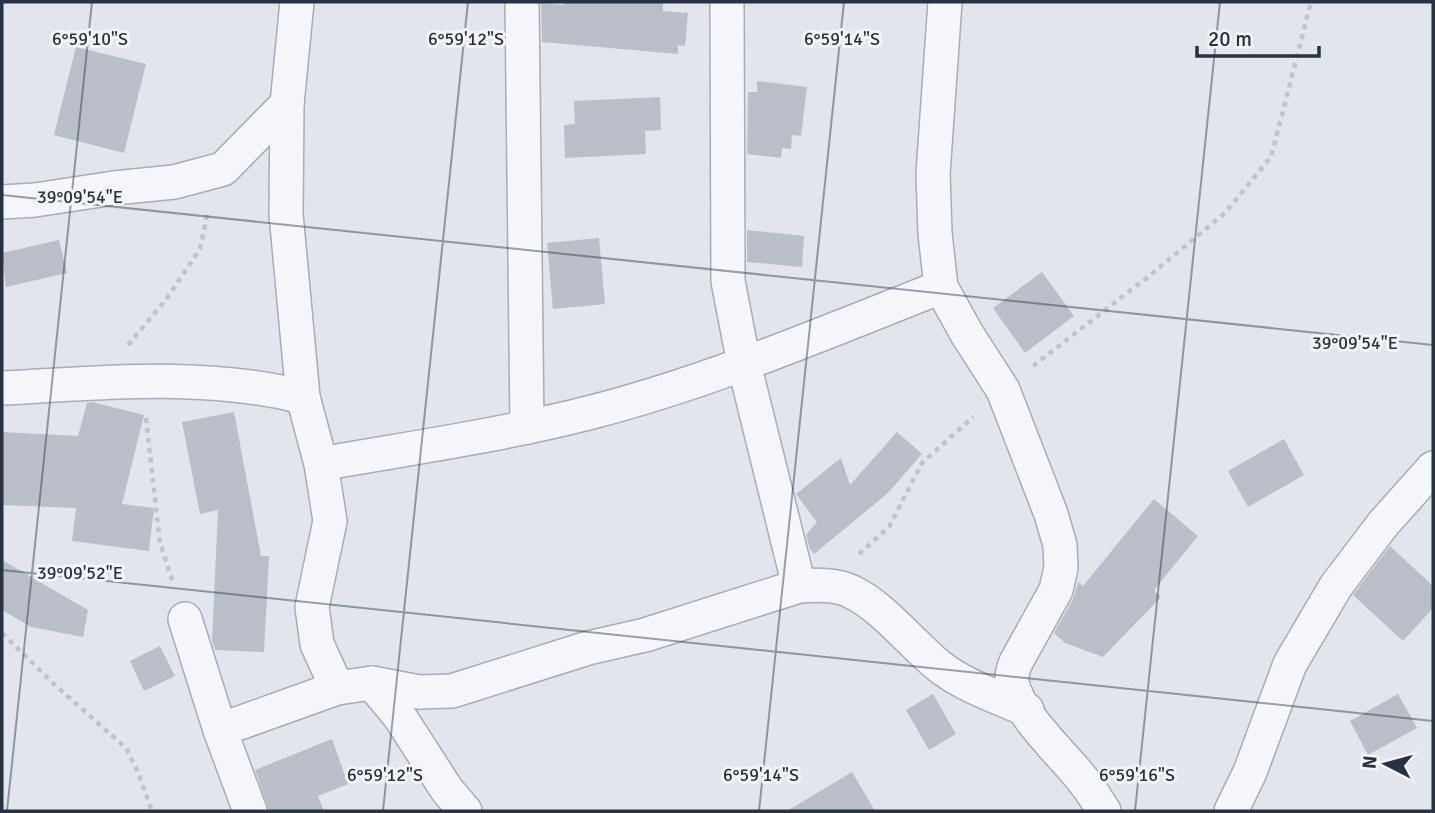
<svg xmlns="http://www.w3.org/2000/svg" width="1435" height="813" viewBox="0 0 1435 813" font-family="Signika,sans-serif">
  <rect width="100%" height="100%" fill="#e2e5eb"/>
  <!-- building -->
  <g fill="#b9bec8">
    <path d="M 564,2 L 663,2 L 663,11 L 688,13 L 685,46 L 678,45 L 678,54 L 542,42 L 541,3 L 563,5 Z"/>
    <path d="M 76,47 L 146,64 L 124,153 L 54,135 Z"/>
    <path d="M 757,81 L 807,87 L 801,136 L 792,135 L 791,149 L 782,148 L 781,158 L 747,154 L 748,92 L 757,92 Z"/>
    <path d="M 660,97 L 661,130 L 645,131 L 646,154 L 565,158 L 564,125 L 575,124 L 574,101 Z"/>
    <path d="M 747,230 L 804,236 L 802,267 L 747,262 Z"/>
    <path d="M 599,238 L 605,304 L 553,309 L 547,243 Z"/>
    <path d="M 59,240 L 67,273 L 6,287 L 2,253 Z"/>
    <path d="M 1042,272 L 1074,316 L 1025,353 L 993,308 Z"/>
    <path d="M 92,402 L 144,415 L 122,504 L 154,508 L 149,551 L 72,541 L 76,508 L 2,505 L 2,432 L 78,436 L 87,403 Z"/>
    <path d="M 234,412 L 261,556 L 269,556 L 264,652 L 215,650 L 212,640 L 218,510 L 200,514 L 182,422 Z"/>
    <path d="M 897,432 L 922,454 L 887,494 L 814,554 L 810,549 L 806,535 L 817,522 L 796,494 L 841,458 L 850,485 Z"/>
    <path d="M 1284,439 L 1304,475 L 1248,507 L 1228,471 Z"/>
    <path d="M 1154,499 L 1198,536 L 1154,590 L 1161,597 L 1103,657 L 1065,643 L 1054,633 L 1073,599 L 1078,582 L 1083,586 Z"/>
    <path d="M 1390,546 L 1433,586 L 1433,608 L 1403,641 L 1353,595 Z"/>
    <path d="M 2,560 L 88,610 L 83,637 L 31,627 L 2,610 Z"/>
    <path d="M 160,646 L 175,676 L 144,691 L 130,661 Z"/>
    <path d="M 933,694 L 956,734 L 929,750 L 906,710 Z"/>
    <path d="M 1398,694 L 1417,728 L 1368,755 L 1350,721 Z"/>
    <path d="M 332,739 L 348,784 L 318,796 L 324,811 L 269,811 L 255,770 Z"/>
    <path d="M 852,772 L 875,811 L 787,811 Z"/>
  </g>
  <g fill="none" stroke-linecap="round" stroke-linejoin="round">
    <!-- street casing -->
    <g stroke="#a7acb5" stroke-width="36">
      <g id="street">
        <path d="M 297,2 L 287,104 L 286,214 L 303,397 L 321,464 L 330,521 L 312,607 L 317,644 L 337,688"/>
        <path d="M 522,2 L 527,427"/>
        <path d="M 727,2 L 728,281 L 744,364 L 799,586"/>
        <path d="M 945,2 L 933,174 L 935,233 L 941,287 L 967,334 L 1003,390 L 1051,514 L 1060,545 L 1061,568 L 1056,590 L 1016,662 C 1013,669 1011,675 1012,683 C 1020,717 1065,756 1086,784 C 1093,793 1098,802 1104,811"/>
        <path d="M 2,202 L 35,200 L 114,188 L 174,182 L 223,169 L 287,104"/>
        <path d="M 2,388 C 102,383 205,372 303,397"/>
        <path d="M 321,464 C 411,448 503,435 592,412 C 712,381 826,332 941,287"/>
        <path d="M 185,619 L 220,730 L 250,811"/>
        <path d="M 372,683 L 400,717 L 447,790 L 465,811"/>
        <path d="M 220,730 L 337,688 L 372,683 L 419,692 L 452,691 L 588,648 L 645,635 L 799,586 C 816,585 837,584 852,592 C 882,606 913,645 939,666 C 964,686 998,697 1027,710"/>
        <path d="M 1231,811 L 1250,772 L 1290,664 L 1336,586 L 1383,524 L 1433,468"/>
      </g>
    </g>
    <!-- path -->
    <g stroke="#c0c3ca" stroke-width="4.5" stroke-dasharray="5 5" stroke-linecap="butt">
      <path d="M 128,345 L 165,301 L 200,249 L 208,211"/>
      <path d="M 1033,366 L 1149,276 L 1225,213 L 1271,157 L 1311,2"/>
      <path d="M 146,418 L 160,543 L 174,585"/>
      <path d="M 859,554 L 889,527 L 922,463 L 973,417"/>
      <path d="M 2,633 L 54,684 L 126,748 L 137,770 L 152,811"/>
    </g>
    <!-- street -->
    <use href="#street" stroke="#f5f6f9" stroke-width="33"/>
  </g>
  <!-- ticks -->
  <path fill="none" stroke="#293243" stroke-width="2" stroke-opacity="0.45" d="M 2,195 L 1433,345M 2,570 L 1433,721M 7,811 L 92,2M 383,811 L 468,2M 759,811 L 844,2M 1135,811 L 1220,2"/>
  <g font-size="18" text-anchor="middle" fill="#293243" stroke="#f2f4f8" stroke-width="6" stroke-linejoin="round" paint-order="stroke">
    <text x="90" y="45">6°59'10"S</text>
    <text x="466" y="45">6°59'12"S</text>
    <text x="842" y="45">6°59'14"S</text>
    <text x="80" y="203">39°09'54"E</text>
    <text x="1355" y="349">39°09'54"E</text>
    <text x="80" y="579">39°09'52"E</text>
    <text x="385" y="781">6°59'12"S</text>
    <text x="761" y="781">6°59'14"S</text>
    <text x="1137" y="781">6°59'16"S</text>
  </g>
  <!-- border -->
  <rect width="1435" height="813" fill="none" stroke="#293243" stroke-width="7"/>
  <!-- north arrow -->
  <g transform="translate(1386 764) rotate(276)" stroke="#f2f4f8" stroke-width="5" paint-order="stroke">
  <path d="M0-5L12 26L0 18L-12 26Z" fill="#293243"/>
  <text y="-10" font-size="19" font-weight="bold" text-anchor="middle" fill="#293243">N</text>
  </g>
  <!-- scale -->
  <path d="M1197 46v10h122v-10" fill="none" stroke="#293243" stroke-width="3.5"/>
  <text x="1208" y="46" font-size="21" fill="#293243" stroke="#f2f4f8" stroke-width="5" paint-order="stroke">20 m</text>
</svg>
